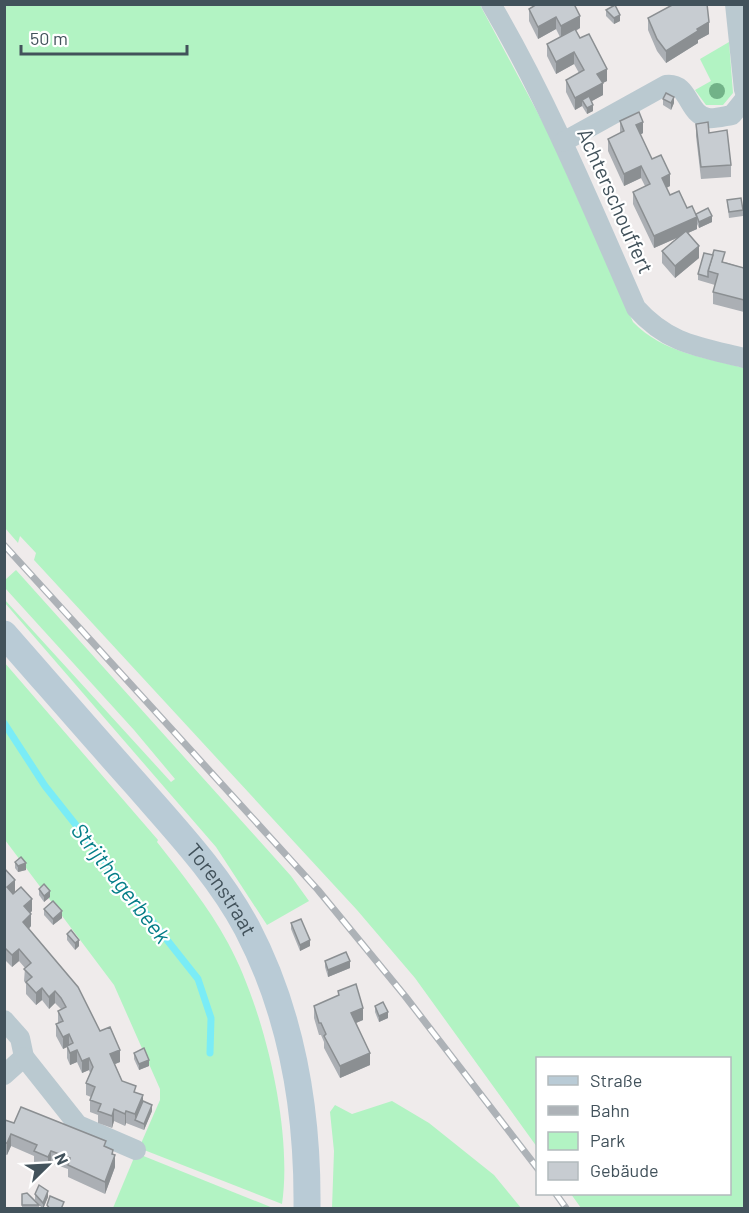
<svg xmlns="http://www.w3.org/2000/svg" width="749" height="1213" viewBox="0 0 749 1213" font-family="Barlow,sans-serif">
  <rect width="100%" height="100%" fill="#efebeb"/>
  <!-- green -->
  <g fill="#b2f3c3">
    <path d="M 5,5 L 480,5 L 548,132 L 633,322 C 663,353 704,357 744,368 L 744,1208 L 581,1208 L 571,1194 L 730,1194 L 730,1058 L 538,1058 L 537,1147 L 415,978 L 357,910 L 34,560 L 36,553 L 20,536 L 18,543 L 5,528 Z"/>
    <path d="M 729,42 L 733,93 L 723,105 L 706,105 L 695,90 L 711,81 L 700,59 Z"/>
    <path d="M 16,570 L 291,876 L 309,901 L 267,925 L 216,847 L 5,603 L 5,600 L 171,782 L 175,779 L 134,730 L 5,588 L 5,580 Z"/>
    <path d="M 4,662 L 158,840 L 157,842 C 182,874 208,906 228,943 C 264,1009 293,1130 282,1204 L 139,1148 L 160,1100 L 160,1089 L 114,985 L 5,840 Z"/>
    <path d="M 392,1101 L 429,1123 L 494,1175 L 521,1208 L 332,1208 L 334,1151 L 330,1112 L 335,1105 L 352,1114 Z"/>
    <path d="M 136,1153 L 273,1208 L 113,1208 Z"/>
  </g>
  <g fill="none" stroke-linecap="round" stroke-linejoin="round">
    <!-- stream -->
    <path stroke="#7aecf6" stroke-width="7" d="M 4,723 L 45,786 L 198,979 L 211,1018 L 210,1053"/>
    <!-- street -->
    <g stroke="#bac9d0" stroke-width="20">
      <path d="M 491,4 C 548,101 591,205 636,308 C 668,344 699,347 744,358"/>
      <path d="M 735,4 L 744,90"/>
      <path d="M 563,142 L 666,85 C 690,82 687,115 708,118 C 715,119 725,116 732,115 L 744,100"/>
      <path d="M 4,1020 L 20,1038 L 24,1057 L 4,1075"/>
      <path d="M 24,1057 L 78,1125 L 136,1150"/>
    </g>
    <!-- secondary -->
    <path stroke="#b9cbd6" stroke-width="27" id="s1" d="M 4,634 C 48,684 92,735 136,784 C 176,830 218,874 247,928 C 292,1014 308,1111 307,1208"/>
    <!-- rail casing -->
    <g stroke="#adb2b7" stroke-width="7">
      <g id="rail">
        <path d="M 4,545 L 318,890 L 405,996 L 538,1169"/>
        <path d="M 556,1194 L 566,1208"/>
      </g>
    </g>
    <!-- rail -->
    <use href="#rail" stroke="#fff" stroke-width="4.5" stroke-dasharray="14" stroke-linecap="butt"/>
  </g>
  <!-- trees -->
  <circle fill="#72b288" cx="717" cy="91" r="8"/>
  <!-- wall -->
  <g fill="#abafb4">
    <path d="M 537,4 L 580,28 L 576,31 L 607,81 L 602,83 L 603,95 L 591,101 L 593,111 L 587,114 L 582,106 L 575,110 L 566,92 L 566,80 L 579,73 L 574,64 L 556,74 L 547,56 L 547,44 L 560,37 L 556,29 L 538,39 L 529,21 L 529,9 Z"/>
    <path d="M 606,10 L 620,21 L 614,24 L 606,16 Z"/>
    <path d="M 648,18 L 709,34 L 698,40 L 698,43 L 666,63 L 657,51 L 648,30 Z"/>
    <path d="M 663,99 L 674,103 L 671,110 L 663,105 Z"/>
    <path d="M 620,121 L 643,133 L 640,135 L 652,159 L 670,186 L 666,188 L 670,195 L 696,214 L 712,222 L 699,228 L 697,224 L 697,229 L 688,233 L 699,258 L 675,278 L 662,263 L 662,251 L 677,238 L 654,248 L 633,204 L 633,192 L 645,186 L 641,178 L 624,186 L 608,151 L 608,139 L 620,133 Z"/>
    <path d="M 696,124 L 731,165 L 731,177 L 701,179 L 696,136 Z"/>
    <path d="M 727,200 L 743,210 L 743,216 L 729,218 Z"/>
    <path d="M 725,262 L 744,268 L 744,312 L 713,304 L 713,292 L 715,285 L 698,280 L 698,274 Z"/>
    <path d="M 15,862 L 26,870 L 18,872 L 15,868 Z"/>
    <path d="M 4,868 L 15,892 L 32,911 L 30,913 L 31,926 L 29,929 L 100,1031 L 120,1062 L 115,1064 L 122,1081 L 136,1093 L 152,1111 L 144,1130 L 126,1123 L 125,1126 L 114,1121 L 112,1128 L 98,1123 L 98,1115 L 90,1112 L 90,1100 L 91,1097 L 86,1095 L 86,1083 L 90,1073 L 89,1070 L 82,1073 L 77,1062 L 70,1065 L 67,1058 L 67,1047 L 63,1049 L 56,1036 L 56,1024 L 58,1023 L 58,1011 L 61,1009 L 55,1003 L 49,1009 L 42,1000 L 36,1005 L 26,994 L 26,984 L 24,981 L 25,968 L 19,961 L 12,967 L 4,959 Z"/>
    <path d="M 39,889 L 50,897 L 44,902 L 39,895 Z"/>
    <path d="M 44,909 L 62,918 L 53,925 L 44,915 Z"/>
    <path d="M 291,923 L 310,946 L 300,951 L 291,929 Z"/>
    <path d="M 67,934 L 79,946 L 75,950 L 67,940 Z"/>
    <path d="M 325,961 L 350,968 L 328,977 L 325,967 Z"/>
    <path d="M 338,991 L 363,1020 L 356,1023 L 370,1065 L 340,1078 L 324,1048 L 324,1042 L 321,1035 L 319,1035 L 314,1018 L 314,1006 L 338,996 Z"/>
    <path d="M 375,1006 L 388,1018 L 379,1022 L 375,1012 Z"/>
    <path d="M 134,1053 L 149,1066 L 139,1070 L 134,1059 Z"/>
    <path d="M 4,1121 L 106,1147 L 113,1155 L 115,1167 L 105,1194 L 68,1177 L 68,1169 L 51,1163 L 48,1169 L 34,1163 L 34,1156 L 11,1146 L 7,1155 L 4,1154 Z"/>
    <path d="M 22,1194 L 39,1205 L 39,1209 L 22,1209 Z"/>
    <path d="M 35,1194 L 48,1197 L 43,1209 L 35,1200 Z"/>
  </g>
  <!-- shaded-wall -->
  <g fill="#8b8f92">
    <path d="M 620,15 L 620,21 L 614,24 L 614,18 Z"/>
    <path d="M 580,16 L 580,28 L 561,38 L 561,26 Z"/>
    <path d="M 556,17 L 556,29 L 538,39 L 538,27 Z"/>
    <path d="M 709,22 L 709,34 L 698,40 L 698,43 L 666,63 L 666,51 L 697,29 Z"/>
    <path d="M 574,52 L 574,64 L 556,74 L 556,62 Z"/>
    <path d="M 607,69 L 607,81 L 597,86 L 597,74 Z"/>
    <path d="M 603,83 L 603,95 L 585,105 L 582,100 L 582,106 L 575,110 L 575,98 Z"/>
    <path d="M 674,97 L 674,103 L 671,110 L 671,103 Z"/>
    <path d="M 593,105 L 593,111 L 587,114 L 587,108 Z"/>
    <path d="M 643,122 L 643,133 L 636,137 L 636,125 Z"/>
    <path d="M 641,166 L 641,178 L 624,186 L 624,174 Z"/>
    <path d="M 670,174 L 670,186 L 662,190 L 662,178 Z"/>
    <path d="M 712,216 L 712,222 L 699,228 L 699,222 Z"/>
    <path d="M 697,217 L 697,229 L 654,248 L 654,236 Z"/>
    <path d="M 699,246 L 699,258 L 675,278 L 675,266 Z"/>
    <path d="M 26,863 L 26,870 L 18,872 L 18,866 Z"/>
    <path d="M 15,880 L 15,892 L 7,899 L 7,887 Z"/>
    <path d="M 50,891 L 50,897 L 44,902 L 44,896 Z"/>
    <path d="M 32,899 L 32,911 L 24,918 L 24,906 Z"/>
    <path d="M 62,911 L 62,918 L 53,925 L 53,919 Z"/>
    <path d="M 31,914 L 31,926 L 23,934 L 23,922 Z"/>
    <path d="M 79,940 L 79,946 L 75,950 L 75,943 Z"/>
    <path d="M 310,940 L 310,946 L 300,951 L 300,945 Z"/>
    <path d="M 19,949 L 19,961 L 12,967 L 12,955 Z"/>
    <path d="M 350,961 L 350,968 L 328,977 L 328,970 Z"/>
    <path d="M 42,988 L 42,1000 L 36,1005 L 36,993 Z"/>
    <path d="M 55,991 L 55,1003 L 49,1009 L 49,997 Z"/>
    <path d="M 363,1008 L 363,1020 L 351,1025 L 351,1013 Z"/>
    <path d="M 388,1012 L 388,1018 L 379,1022 L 379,1016 Z"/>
    <path d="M 69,1034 L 69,1046 L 63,1049 L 63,1037 Z"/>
    <path d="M 77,1050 L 77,1062 L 70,1065 L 70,1053 Z"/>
    <path d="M 120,1050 L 120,1062 L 110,1066 L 110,1054 Z"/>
    <path d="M 370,1053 L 370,1065 L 340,1078 L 340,1066 Z"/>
    <path d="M 89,1058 L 89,1070 L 82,1073 L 82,1061 Z"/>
    <path d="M 149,1060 L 149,1066 L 139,1070 L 139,1064 Z"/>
    <path d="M 143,1095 L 143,1107 L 135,1120 L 135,1114 Z"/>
    <path d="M 152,1105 L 152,1111 L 144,1130 L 144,1124 Z"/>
    <path d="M 114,1109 L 114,1121 L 112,1128 L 112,1116 Z"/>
    <path d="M 126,1111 L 126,1123 L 125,1126 L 125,1114 Z"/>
    <path d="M 11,1134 L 11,1146 L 7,1155 L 7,1143 Z"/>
    <path d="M 113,1150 L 113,1160 L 115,1155 L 115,1167 L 105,1194 L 105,1182 Z"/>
    <path d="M 51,1151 L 51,1163 L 48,1169 L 48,1157 Z"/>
    <path d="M 48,1191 L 48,1197 L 43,1209 L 43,1203 Z"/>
  </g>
  <!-- building -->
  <g fill="#c7ccd1" stroke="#8b8f92" stroke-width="1.5">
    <path d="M 537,4 L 574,4 L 580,16 L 561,26 L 556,17 L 538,27 L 529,9 Z"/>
    <path d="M 674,4 L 707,4 L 709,22 L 697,29 L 698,31 L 666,51 L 657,39 L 648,18 Z"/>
    <path d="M 615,5 L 620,15 L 614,18 L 606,10 Z"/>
    <path d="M 575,29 L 580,38 L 589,34 L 607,69 L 597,74 L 603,83 L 575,98 L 566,80 L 584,70 L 574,52 L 556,62 L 547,44 Z"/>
    <path d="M 666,93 L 674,97 L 671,103 L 663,99 Z"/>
    <path d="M 589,96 L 593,105 L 587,108 L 582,100 Z"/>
    <path d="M 639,112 L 643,122 L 636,125 L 652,159 L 661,155 L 670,174 L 662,178 L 670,195 L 679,191 L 687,208 L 692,206 L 697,217 L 654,236 L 633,192 L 650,184 L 641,166 L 624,174 L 608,139 L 624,131 L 620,121 Z"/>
    <path d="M 708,122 L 709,133 L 727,130 L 731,165 L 701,167 L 696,124 Z"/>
    <path d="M 741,198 L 743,210 L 729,212 L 727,200 Z"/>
    <path d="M 708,208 L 712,216 L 699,222 L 696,214 Z"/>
    <path d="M 686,231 L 699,246 L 675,266 L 662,251 Z"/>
    <path d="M 714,250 L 725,252 L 722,262 L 744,268 L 744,300 L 713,292 L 718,274 L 708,271 Z"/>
    <path d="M 704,253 L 713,255 L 708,271 L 708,277 L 698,274 Z"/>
    <path d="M 21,857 L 26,863 L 18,866 L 15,862 Z"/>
    <path d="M 4,868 L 15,880 L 7,887 L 13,894 L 21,887 L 32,899 L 24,906 L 31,914 L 23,922 L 78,987 L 100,1031 L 110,1027 L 120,1050 L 110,1054 L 122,1081 L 136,1086 L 134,1092 L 143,1095 L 135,1114 L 126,1111 L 125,1114 L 114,1109 L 112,1116 L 98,1111 L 101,1104 L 90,1100 L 95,1087 L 86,1083 L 93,1067 L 89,1058 L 82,1061 L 77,1050 L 70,1053 L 67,1046 L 73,1043 L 69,1034 L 63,1037 L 56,1024 L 63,1021 L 58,1011 L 66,1007 L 61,998 L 55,991 L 49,997 L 42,988 L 36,993 L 26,982 L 32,977 L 24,969 L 31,963 L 19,949 L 12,955 L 4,947 Z"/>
    <path d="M 44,884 L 50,891 L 44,896 L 39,889 Z"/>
    <path d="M 53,901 L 62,911 L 53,919 L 44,909 Z"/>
    <path d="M 301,919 L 310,940 L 300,945 L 291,923 Z"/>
    <path d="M 71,930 L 79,940 L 75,943 L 67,934 Z"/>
    <path d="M 346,952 L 350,961 L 328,970 L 325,961 Z"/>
    <path d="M 356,984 L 363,1008 L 351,1013 L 370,1053 L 340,1066 L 324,1036 L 326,1034 L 321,1023 L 319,1023 L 314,1006 L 339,995 L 338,991 Z"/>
    <path d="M 383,1002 L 388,1012 L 379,1016 L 375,1006 Z"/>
    <path d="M 144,1048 L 149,1060 L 139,1064 L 134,1053 Z"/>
    <path d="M 143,1101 L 152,1105 L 144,1124 L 135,1120 Z"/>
    <path d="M 21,1107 L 106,1141 L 104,1146 L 113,1150 L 112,1154 L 115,1155 L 105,1182 L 68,1165 L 70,1158 L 51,1151 L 48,1157 L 34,1151 L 37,1145 L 11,1134 L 7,1143 L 4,1143 L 5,1120 L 14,1123 Z"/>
    <path d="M 39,1185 L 48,1191 L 43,1203 L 35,1194 Z"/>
    <path d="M 27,1193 L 39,1205 L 22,1205 L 22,1194 Z"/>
    <path d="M 50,1196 L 64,1202 L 61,1209 L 50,1209 L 47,1205 Z"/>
  </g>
  <g text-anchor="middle" stroke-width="4.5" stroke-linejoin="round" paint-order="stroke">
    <!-- street labels -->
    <g font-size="21" fill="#42525b" stroke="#fff">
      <text transform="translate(615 201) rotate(66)" y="7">Achterschouffert</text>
      <text dy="7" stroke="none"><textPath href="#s1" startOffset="336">Torenstraat</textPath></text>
    </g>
    <!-- water labels -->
    <g font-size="22" font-style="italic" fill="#047e88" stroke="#fff">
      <text transform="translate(121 883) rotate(52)" y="8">Strijthagerbeek</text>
    </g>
  </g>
  <!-- border -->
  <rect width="749" height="1213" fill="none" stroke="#42525b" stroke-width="12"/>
  <!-- legend -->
  <rect x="536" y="1057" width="195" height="138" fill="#ffffff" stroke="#b3babd" stroke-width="1.5"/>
  <rect x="548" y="1076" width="30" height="9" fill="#b9cbd6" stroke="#b3babd" stroke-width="1.5"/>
  <text x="590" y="1087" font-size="18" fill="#42525b">Straße</text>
  <rect x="548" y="1106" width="30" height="9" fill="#adb2b7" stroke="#b3babd" stroke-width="1.5"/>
  <text x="590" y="1117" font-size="18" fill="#42525b">Bahn</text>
  <rect x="548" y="1132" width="30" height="18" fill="#b2f3c3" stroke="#b3babd" stroke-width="1.5"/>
  <text x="590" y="1147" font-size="18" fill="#42525b">Park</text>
  <rect x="548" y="1162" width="30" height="18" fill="#c7ccd1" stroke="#b3babd" stroke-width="1.5"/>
  <text x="590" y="1177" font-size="18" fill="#42525b">Gebäude</text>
  <!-- north arrow -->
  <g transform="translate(48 1165) rotate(66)" stroke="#ffffff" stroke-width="4.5" paint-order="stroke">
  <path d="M0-4.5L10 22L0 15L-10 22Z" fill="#42525b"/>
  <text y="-9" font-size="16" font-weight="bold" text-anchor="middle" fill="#42525b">N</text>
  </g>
  <!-- scale -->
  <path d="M21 45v9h166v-9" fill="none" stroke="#42525b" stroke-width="3"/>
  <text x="30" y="45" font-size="18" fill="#42525b" stroke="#ffffff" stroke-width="4.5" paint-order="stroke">50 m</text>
</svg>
